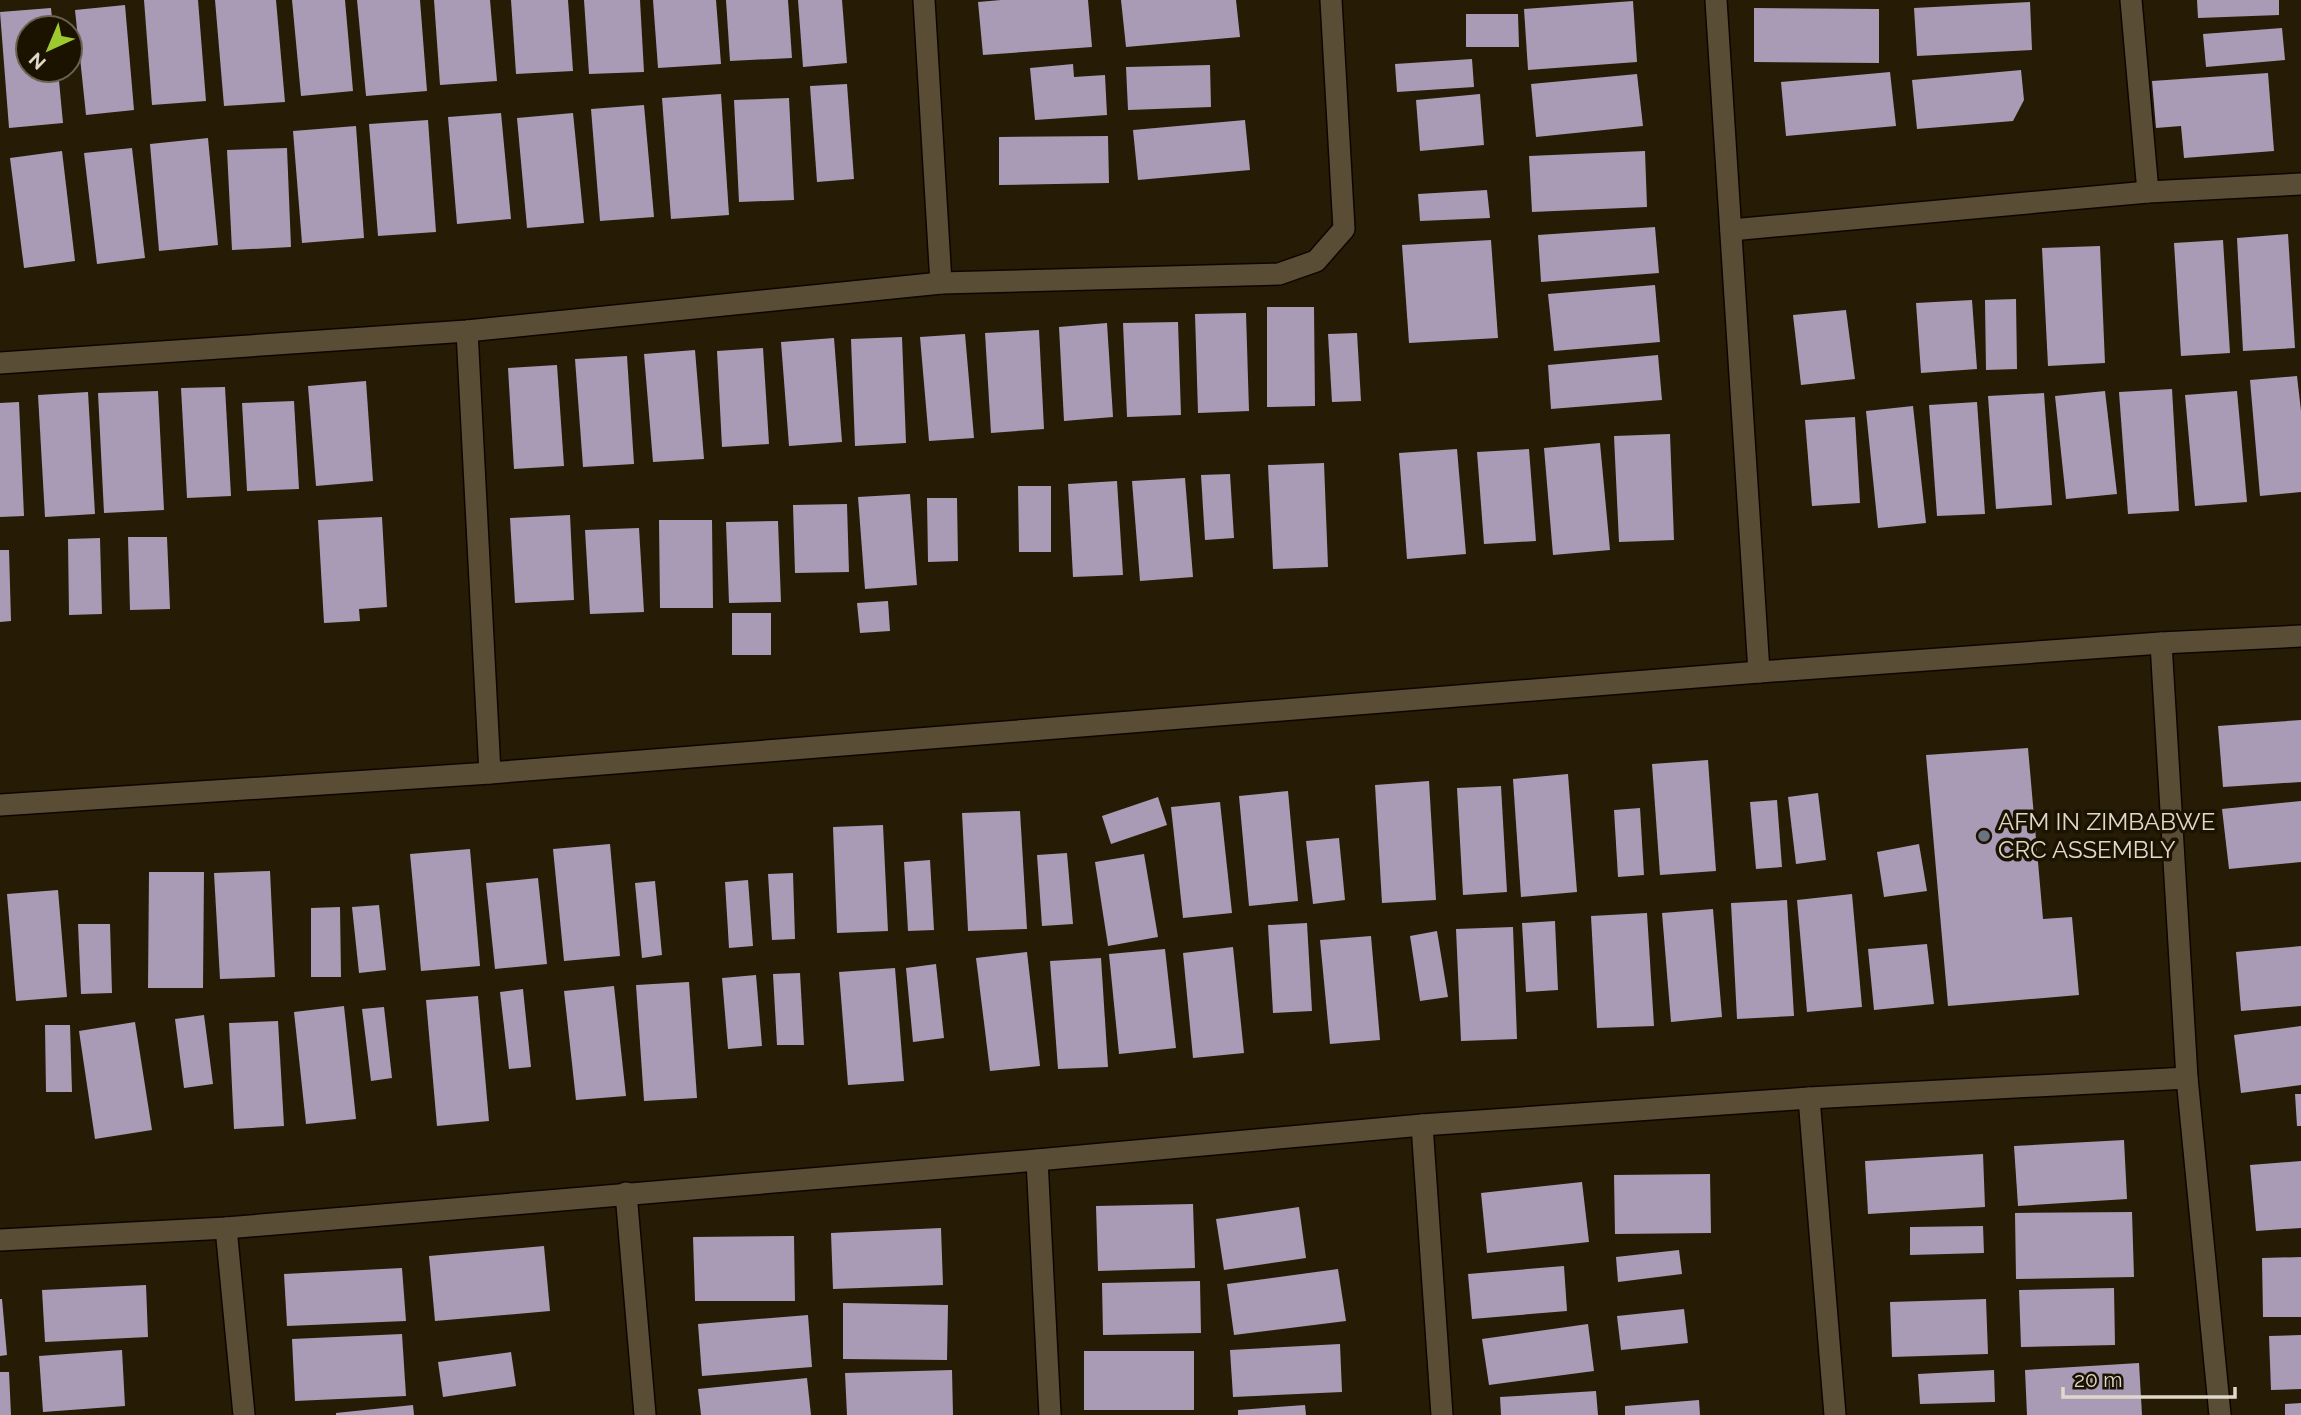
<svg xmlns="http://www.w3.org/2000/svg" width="2301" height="1415" viewBox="0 0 2301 1415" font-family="Raleway,sans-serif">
  <rect width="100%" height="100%" fill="#261b05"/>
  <!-- building -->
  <g fill="#a99bb5">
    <path d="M 144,0 L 198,0 L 206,101 L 152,105 Z"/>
    <path d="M 215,0 L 276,0 L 285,102 L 224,106 Z"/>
    <path d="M 292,0 L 345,0 L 353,91 L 301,96 Z"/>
    <path d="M 357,0 L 420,0 L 427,91 L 366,96 Z"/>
    <path d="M 434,0 L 490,0 L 497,81 L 440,85 Z"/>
    <path d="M 511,0 L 568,0 L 573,71 L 516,74 Z"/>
    <path d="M 584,0 L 640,0 L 644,72 L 589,74 Z"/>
    <path d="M 653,0 L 716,0 L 721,64 L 658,68 Z"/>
    <path d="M 726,0 L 788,0 L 792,58 L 730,61 Z"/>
    <path d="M 798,0 L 842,0 L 847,63 L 803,67 Z"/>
    <path d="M 1001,0 L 1088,0 L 1092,47 L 983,55 L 978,2 Z"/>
    <path d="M 1121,0 L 1236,0 L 1240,37 L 1126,47 Z"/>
    <path d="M 2197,0 L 2279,0 L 2279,15 L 2198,18 Z"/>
    <path d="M 1633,1 L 1637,62 L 1528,70 L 1524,9 Z"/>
    <path d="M 2030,2 L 2032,50 L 1917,56 L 1914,8 Z"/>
    <path d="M 125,5 L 134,110 L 86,115 L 75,10 Z"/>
    <path d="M 51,8 L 53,28 L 28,28 L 28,70 L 58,70 L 63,123 L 9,128 L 0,12 Z"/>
    <path d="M 1754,8 L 1879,9 L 1879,63 L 1754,62 Z"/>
    <path d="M 1466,14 L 1518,14 L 1519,47 L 1466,47 Z"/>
    <path d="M 2282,28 L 2285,60 L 2206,67 L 2203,34 Z"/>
    <path d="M 1472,59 L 1474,87 L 1397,92 L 1395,64 Z"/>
    <path d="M 1073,64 L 1074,77 L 1105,75 L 1107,115 L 1035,120 L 1030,68 Z"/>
    <path d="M 1210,65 L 1211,107 L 1128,110 L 1126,67 Z"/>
    <path d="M 2021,70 L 2024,100 L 2013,121 L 1917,129 L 1912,80 Z"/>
    <path d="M 1890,72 L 1896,126 L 1786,136 L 1781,82 Z"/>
    <path d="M 2268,73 L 2274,151 L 2184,158 L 2181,126 L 2156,128 L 2152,81 Z"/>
    <path d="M 1637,74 L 1643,126 L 1536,137 L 1531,84 Z"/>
    <path d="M 847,84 L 854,179 L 817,182 L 810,86 Z"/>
    <path d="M 721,94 L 729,215 L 671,219 L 662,98 Z"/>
    <path d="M 1480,94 L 1484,145 L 1420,151 L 1416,100 Z"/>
    <path d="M 789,98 L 794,200 L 739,202 L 734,100 Z"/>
    <path d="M 644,105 L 654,217 L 600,221 L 591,109 Z"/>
    <path d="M 501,113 L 511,219 L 457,224 L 448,117 Z"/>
    <path d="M 573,113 L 584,223 L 527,228 L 517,118 Z"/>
    <path d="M 428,120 L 436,232 L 378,236 L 369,124 Z"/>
    <path d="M 1245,120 L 1250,170 L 1138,180 L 1133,130 Z"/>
    <path d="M 356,126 L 364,238 L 302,243 L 293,131 Z"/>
    <path d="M 1108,136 L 1109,183 L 999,185 L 999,137 Z"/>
    <path d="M 208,138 L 218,245 L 159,251 L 150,144 Z"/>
    <path d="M 132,148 L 145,258 L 97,264 L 84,153 Z"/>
    <path d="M 287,148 L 291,247 L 232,250 L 227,150 Z"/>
    <path d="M 62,151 L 75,261 L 24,268 L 10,158 Z"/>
    <path d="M 1645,151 L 1647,207 L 1532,212 L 1529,156 Z"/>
    <path d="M 1487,190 L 1490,218 L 1420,221 L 1418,194 Z"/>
    <path d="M 1655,227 L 1659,273 L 1541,282 L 1538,235 Z"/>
    <path d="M 2288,234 L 2295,348 L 2243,351 L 2237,238 Z"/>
    <path d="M 1491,240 L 1498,338 L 1409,343 L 1402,245 Z"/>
    <path d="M 2223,240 L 2230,353 L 2181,356 L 2174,243 Z"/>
    <path d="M 2100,246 L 2105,363 L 2048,366 L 2042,248 Z"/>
    <path d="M 1655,285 L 1660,342 L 1554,351 L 1548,294 Z"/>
    <path d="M 2016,299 L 2017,369 L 1986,370 L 1985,300 Z"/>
    <path d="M 1972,300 L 1977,369 L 1921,373 L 1916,303 Z"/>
    <path d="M 1267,307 L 1314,307 L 1315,406 L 1267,407 Z"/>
    <path d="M 1846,310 L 1855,379 L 1801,385 L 1793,315 Z"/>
    <path d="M 1246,313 L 1249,411 L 1198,413 L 1195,314 Z"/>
    <path d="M 1178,322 L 1181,415 L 1127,417 L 1123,323 Z"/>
    <path d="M 1107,323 L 1113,417 L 1064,421 L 1059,327 Z"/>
    <path d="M 1039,330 L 1044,429 L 991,433 L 985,333 Z"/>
    <path d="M 1357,333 L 1361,401 L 1332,402 L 1328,334 Z"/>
    <path d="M 965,334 L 974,438 L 929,441 L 920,337 Z"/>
    <path d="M 902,337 L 906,443 L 855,446 L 851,339 Z"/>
    <path d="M 834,338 L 842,442 L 789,446 L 781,342 Z"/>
    <path d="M 763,348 L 769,444 L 722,447 L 717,351 Z"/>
    <path d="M 695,350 L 704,459 L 653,462 L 644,354 Z"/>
    <path d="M 1658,355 L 1662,400 L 1551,409 L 1548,365 Z"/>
    <path d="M 627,356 L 634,464 L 583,467 L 575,359 Z"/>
    <path d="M 557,365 L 564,466 L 514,469 L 508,368 Z"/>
    <path d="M 2297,376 L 2301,411 L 2301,492 L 2260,496 L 2250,380 Z"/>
    <path d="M 366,381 L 373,481 L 316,486 L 308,386 Z"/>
    <path d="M 225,387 L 231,496 L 187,498 L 181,388 Z"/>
    <path d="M 2172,389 L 2179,511 L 2128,514 L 2119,392 Z"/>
    <path d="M 158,391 L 164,510 L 104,513 L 98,393 Z"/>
    <path d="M 2105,391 L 2117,494 L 2066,499 L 2055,396 Z"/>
    <path d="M 2237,391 L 2247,502 L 2195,506 L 2185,395 Z"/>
    <path d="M 88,392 L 95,514 L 45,517 L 38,395 Z"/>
    <path d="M 2044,393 L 2052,505 L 1996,509 L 1988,396 Z"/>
    <path d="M 294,401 L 299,489 L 247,491 L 242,403 Z"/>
    <path d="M 19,402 L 24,516 L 0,517 L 0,403 Z"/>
    <path d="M 1977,402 L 1985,514 L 1937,516 L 1929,405 Z"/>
    <path d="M 1913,406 L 1926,523 L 1878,528 L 1866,411 Z"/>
    <path d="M 1855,417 L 1860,503 L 1812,506 L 1805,420 Z"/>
    <path d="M 1670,434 L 1674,540 L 1619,542 L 1614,436 Z"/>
    <path d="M 1600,443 L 1610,550 L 1553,555 L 1544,448 Z"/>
    <path d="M 1457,449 L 1466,554 L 1407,559 L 1399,453 Z"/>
    <path d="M 1529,449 L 1536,541 L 1484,544 L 1477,452 Z"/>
    <path d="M 1324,463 L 1328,567 L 1273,569 L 1268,465 Z"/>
    <path d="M 1230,474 L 1234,538 L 1205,540 L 1201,475 Z"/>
    <path d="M 1185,478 L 1193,577 L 1140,581 L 1132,481 Z"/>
    <path d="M 1117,481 L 1123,575 L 1073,577 L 1068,484 Z"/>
    <path d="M 1018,486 L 1051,486 L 1051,552 L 1019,552 Z"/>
    <path d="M 910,494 L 917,585 L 865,589 L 858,497 Z"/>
    <path d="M 927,498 L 957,498 L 958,561 L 928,562 Z"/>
    <path d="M 847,504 L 849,572 L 795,573 L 793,505 Z"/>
    <path d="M 570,515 L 574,600 L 515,603 L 510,518 Z"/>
    <path d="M 382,517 L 387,607 L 359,609 L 360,621 L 324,623 L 318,520 Z"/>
    <path d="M 659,520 L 712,520 L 713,608 L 660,608 Z"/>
    <path d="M 778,521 L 781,602 L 729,603 L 726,522 Z"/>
    <path d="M 639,528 L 644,612 L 590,614 L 585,530 Z"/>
    <path d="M 128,537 L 167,537 L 170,609 L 130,610 Z"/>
    <path d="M 100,538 L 102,614 L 69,615 L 68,539 Z"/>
    <path d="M 0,550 L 9,550 L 11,621 L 0,622 Z"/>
    <path d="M 888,601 L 890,631 L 860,633 L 857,603 Z"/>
    <rect x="732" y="613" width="39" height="42"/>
    <path d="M 2301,720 L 2301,782 L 2223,787 L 2218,726 Z"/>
    <path d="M 2028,748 L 2043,919 L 2072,917 L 2079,995 L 1948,1006 L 1926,755 Z"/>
    <path d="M 1708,760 L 1716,871 L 1660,875 L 1652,764 Z"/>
    <path d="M 1568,774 L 1577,892 L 1521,897 L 1513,779 Z"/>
    <path d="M 1429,781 L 1436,900 L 1382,903 L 1375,785 Z"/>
    <path d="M 1501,786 L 1507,892 L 1463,895 L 1457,788 Z"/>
    <path d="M 1288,791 L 1298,901 L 1249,906 L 1239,796 Z"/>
    <path d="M 1818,793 L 1826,860 L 1796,864 L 1788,797 Z"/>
    <path d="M 1158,797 L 1167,825 L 1111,844 L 1102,816 Z"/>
    <path d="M 1777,800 L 1782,867 L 1756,869 L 1750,802 Z"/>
    <path d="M 2301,801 L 2301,862 L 2229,869 L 2222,809 Z"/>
    <path d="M 1220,802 L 1232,913 L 1183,918 L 1171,807 Z"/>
    <path d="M 1640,808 L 1644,875 L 1618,877 L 1614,810 Z"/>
    <path d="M 1020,811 L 1027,929 L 968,931 L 962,813 Z"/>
    <path d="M 883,825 L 888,931 L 837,933 L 833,827 Z"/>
    <path d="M 1339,838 L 1345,900 L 1313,904 L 1306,841 Z"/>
    <path d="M 610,844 L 620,956 L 564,961 L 553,849 Z"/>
    <path d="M 1919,844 L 1927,891 L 1884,897 L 1877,852 Z"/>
    <path d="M 470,849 L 480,966 L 421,971 L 410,854 Z"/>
    <path d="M 1067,853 L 1073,924 L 1042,926 L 1037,855 Z"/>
    <path d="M 1144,854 L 1158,937 L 1108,946 L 1095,862 Z"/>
    <path d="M 930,860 L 934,930 L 908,931 L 904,862 Z"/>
    <path d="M 270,871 L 275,977 L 220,979 L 214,873 Z"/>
    <path d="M 149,872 L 204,872 L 203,988 L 148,988 Z"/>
    <path d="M 793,873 L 795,939 L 772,940 L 768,874 Z"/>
    <path d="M 538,878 L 547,964 L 495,969 L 486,883 Z"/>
    <path d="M 748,880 L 753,946 L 729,948 L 725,882 Z"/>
    <path d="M 655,881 L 662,955 L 642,958 L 635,883 Z"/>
    <path d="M 58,890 L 67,997 L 16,1001 L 7,894 Z"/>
    <path d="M 1852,894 L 1862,1007 L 1807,1012 L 1797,900 Z"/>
    <path d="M 1787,900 L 1794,1016 L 1737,1019 L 1731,903 Z"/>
    <path d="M 379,905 L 386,970 L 359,973 L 352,907 Z"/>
    <path d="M 340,907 L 341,977 L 311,977 L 311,908 Z"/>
    <path d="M 1713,909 L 1722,1017 L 1671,1022 L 1662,913 Z"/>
    <path d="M 1647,913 L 1654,1026 L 1597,1028 L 1591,916 Z"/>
    <path d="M 1555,921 L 1558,990 L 1526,992 L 1522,923 Z"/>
    <path d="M 1307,923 L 1312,1011 L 1273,1013 L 1268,925 Z"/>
    <path d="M 78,924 L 110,924 L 112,993 L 81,994 Z"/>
    <path d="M 1513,927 L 1517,1039 L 1461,1041 L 1456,929 Z"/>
    <path d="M 1437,931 L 1448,997 L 1420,1001 L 1410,936 Z"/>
    <path d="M 1371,936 L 1380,1040 L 1330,1044 L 1320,940 Z"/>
    <path d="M 1927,944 L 1934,1004 L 1874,1010 L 1868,949 Z"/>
    <path d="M 2301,946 L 2301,1006 L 2241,1011 L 2236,952 Z"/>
    <path d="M 1233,947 L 1244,1053 L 1193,1058 L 1183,953 Z"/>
    <path d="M 1165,949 L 1176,1048 L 1119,1054 L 1109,954 Z"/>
    <path d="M 1027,952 L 1040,1066 L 990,1071 L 976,958 Z"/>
    <path d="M 1101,958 L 1108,1067 L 1058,1069 L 1050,961 Z"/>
    <path d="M 936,964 L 944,1038 L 913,1042 L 906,968 Z"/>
    <path d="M 895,968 L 904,1081 L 848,1085 L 839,972 Z"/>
    <path d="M 800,973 L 804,1045 L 777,1045 L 773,974 Z"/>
    <path d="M 756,975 L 762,1046 L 728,1049 L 722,978 Z"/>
    <path d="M 689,982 L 697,1098 L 644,1101 L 636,985 Z"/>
    <path d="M 614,986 L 626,1096 L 576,1100 L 564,991 Z"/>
    <path d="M 523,989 L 531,1067 L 509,1069 L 500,992 Z"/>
    <path d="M 478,996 L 489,1121 L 437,1126 L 426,1000 Z"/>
    <path d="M 344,1006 L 356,1119 L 306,1124 L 294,1012 Z"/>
    <path d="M 384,1007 L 392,1078 L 371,1081 L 362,1009 Z"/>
    <path d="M 204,1015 L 213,1084 L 184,1088 L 175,1019 Z"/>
    <path d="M 278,1021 L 284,1126 L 234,1129 L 229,1023 Z"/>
    <path d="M 135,1022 L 152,1130 L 95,1139 L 79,1031 Z"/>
    <path d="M 45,1025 L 70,1025 L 72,1092 L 46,1092 Z"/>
    <path d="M 2301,1026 L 2301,1085 L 2241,1093 L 2234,1035 Z"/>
    <path d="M 2295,1094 L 2301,1094 L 2301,1126 L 2297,1126 Z"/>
    <path d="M 2124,1140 L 2127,1199 L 2018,1206 L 2014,1146 Z"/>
    <path d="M 1983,1154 L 1985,1207 L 1868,1214 L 1865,1161 Z"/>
    <path d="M 2301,1161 L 2301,1228 L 2256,1231 L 2250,1165 Z"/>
    <path d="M 1710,1174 L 1711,1233 L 1615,1234 L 1614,1175 Z"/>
    <path d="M 1582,1182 L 1589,1242 L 1487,1253 L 1481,1193 Z"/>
    <path d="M 1193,1204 L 1195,1268 L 1098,1271 L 1096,1206 Z"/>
    <path d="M 1299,1207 L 1306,1258 L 1224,1270 L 1216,1219 Z"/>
    <path d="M 2132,1212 L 2134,1277 L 2016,1279 L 2015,1213 Z"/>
    <path d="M 1983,1226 L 1984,1253 L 1910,1255 L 1910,1227 Z"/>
    <path d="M 941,1228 L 943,1285 L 833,1289 L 831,1233 Z"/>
    <path d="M 794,1236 L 795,1301 L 695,1301 L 693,1237 Z"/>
    <path d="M 544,1246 L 550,1311 L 435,1321 L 429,1256 Z"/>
    <path d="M 1679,1250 L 1682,1274 L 1618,1282 L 1616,1257 Z"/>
    <path d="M 2301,1257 L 2301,1317 L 2263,1317 L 2262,1258 Z"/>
    <path d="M 1564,1266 L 1567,1311 L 1472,1319 L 1468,1274 Z"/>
    <path d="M 402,1268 L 406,1321 L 287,1326 L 284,1274 Z"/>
    <path d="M 1338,1269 L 1346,1321 L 1234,1335 L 1227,1284 Z"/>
    <path d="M 1200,1281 L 1201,1333 L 1103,1335 L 1102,1283 Z"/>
    <path d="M 146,1285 L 148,1337 L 45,1342 L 42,1290 Z"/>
    <path d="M 2114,1288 L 2115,1345 L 2021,1347 L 2019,1290 Z"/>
    <path d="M 0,1299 L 2,1299 L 7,1355 L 0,1356 Z"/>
    <path d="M 1986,1299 L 1988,1354 L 1892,1357 L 1890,1302 Z"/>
    <path d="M 843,1303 L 948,1305 L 947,1360 L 843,1359 Z"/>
    <path d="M 1684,1309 L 1688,1343 L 1621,1350 L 1617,1316 Z"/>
    <path d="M 808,1315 L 812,1367 L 702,1376 L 698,1324 Z"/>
    <path d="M 1588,1324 L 1594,1371 L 1489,1385 L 1482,1339 Z"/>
    <path d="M 402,1334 L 406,1396 L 295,1401 L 292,1339 Z"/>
    <path d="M 2301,1335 L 2301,1389 L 2271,1390 L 2269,1336 Z"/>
    <path d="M 1340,1344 L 1342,1392 L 1233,1397 L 1230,1350 Z"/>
    <path d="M 122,1350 L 125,1406 L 43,1412 L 39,1356 Z"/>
    <rect x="1084" y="1351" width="110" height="59"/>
    <path d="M 511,1352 L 516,1386 L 443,1397 L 438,1362 Z"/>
    <path d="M 2139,1363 L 2142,1415 L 2027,1415 L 2025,1370 Z"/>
    <path d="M 952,1370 L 953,1415 L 847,1415 L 845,1373 Z"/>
    <path d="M 1994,1370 L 1995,1402 L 1920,1404 L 1918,1374 Z"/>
    <path d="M 0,1372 L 9,1372 L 11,1415 L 0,1415 Z"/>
    <path d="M 807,1378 L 811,1415 L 701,1415 L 698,1389 Z"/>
    <path d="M 1596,1391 L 1598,1415 L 1501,1415 L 1500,1397 Z"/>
    <path d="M 1699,1400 L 1700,1415 L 1625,1415 L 1625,1406 Z"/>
    <path d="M 2301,1403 L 2301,1415 L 2285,1415 L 2285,1404 Z"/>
    <path d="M 413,1405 L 414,1415 L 336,1415 L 336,1413 Z"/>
    <path d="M 1305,1405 L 1306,1415 L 1238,1415 L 1238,1410 Z"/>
  </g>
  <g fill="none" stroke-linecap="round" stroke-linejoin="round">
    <!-- minor casing -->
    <g stroke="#0f0500" stroke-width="24">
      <g id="minor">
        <path d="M 924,0 L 941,283"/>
        <path d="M 1716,0 L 1759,672"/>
        <path d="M 2131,0 L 2148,192"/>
        <path d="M 1731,230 L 2148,192 L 2301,184"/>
        <path d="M 467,331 L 490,773"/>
        <path d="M 0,363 L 467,331 L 941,283 L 1279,274 L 1316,261 L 1344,229 L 1331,0"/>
        <path d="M 2161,643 L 2187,1078 L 2220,1415"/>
        <path d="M 0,805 L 490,773 L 1759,672 L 2161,643 L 2301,636"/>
        <path d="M 1809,1098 L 1835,1415"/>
        <path d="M 1422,1125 L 1442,1415"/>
        <path d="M 1037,1160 L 1050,1415"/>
        <path d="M 626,1193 L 645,1415"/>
        <path d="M 226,1228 L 244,1415"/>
        <path d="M 0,1240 L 226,1228 L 1037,1160 L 1422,1125 L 1809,1098 L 2187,1078"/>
      </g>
    </g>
    <!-- minor -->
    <use href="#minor" stroke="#5a4d36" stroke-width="21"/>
  </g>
  <!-- markers -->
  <circle fill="#6b7280" stroke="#1c1200" stroke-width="2.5" cx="1984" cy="836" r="7"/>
  <g text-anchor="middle" stroke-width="7" stroke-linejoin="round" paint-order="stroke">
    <!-- poi labels -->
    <g font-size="24" fill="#e0d8cb" stroke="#1c1200" text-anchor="start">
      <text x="1998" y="830">AFM IN ZIMBABWE<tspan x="1998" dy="28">CRC ASSEMBLY</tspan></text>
    </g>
  </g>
  <!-- north arrow -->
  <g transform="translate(49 49) rotate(224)"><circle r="33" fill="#1c1200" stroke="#6a6151" stroke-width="2"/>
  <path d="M0-5L12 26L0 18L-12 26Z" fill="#9dca31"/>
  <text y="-10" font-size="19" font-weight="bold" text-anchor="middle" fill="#e0d8cb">N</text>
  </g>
  <!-- scale -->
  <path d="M2063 1387v10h172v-10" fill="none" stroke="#e0d8cb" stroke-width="3.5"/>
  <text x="2074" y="1387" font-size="21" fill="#e0d8cb" stroke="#1c1200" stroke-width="5" paint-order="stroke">20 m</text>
</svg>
